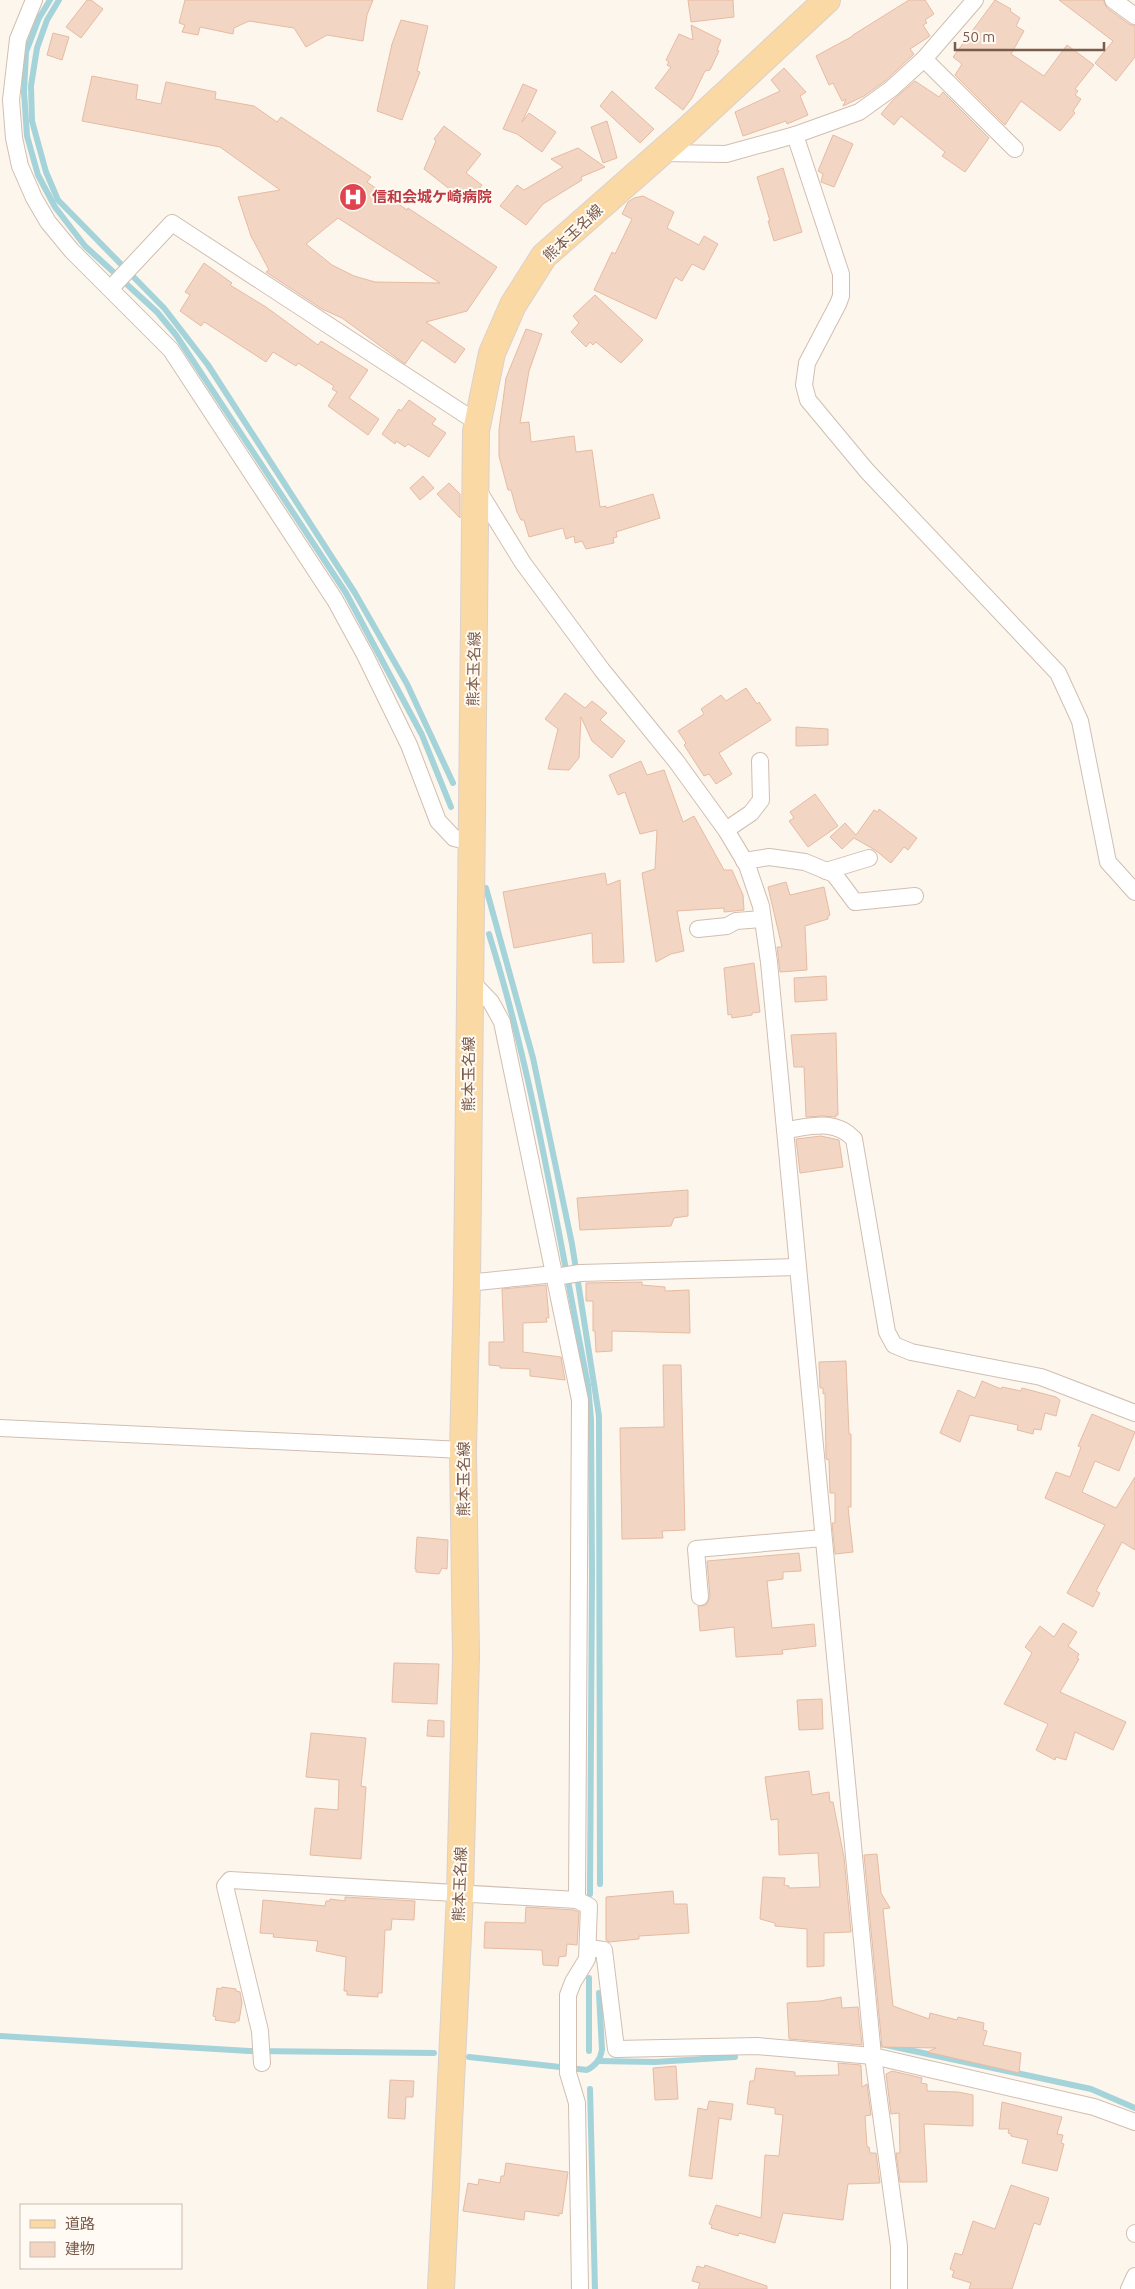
<svg xmlns="http://www.w3.org/2000/svg" width="1135" height="2289" viewBox="0 0 1135 2289" font-family="Ubuntu,'Noto Sans JP',sans-serif">
  <rect width="100%" height="100%" fill="#fdf6ec"/>
  <g fill="none" stroke-linecap="round" stroke-linejoin="round">
    <!-- stream -->
    <g stroke="#a5d3da" stroke-width="6">
      <path d="M 50,0 L 39,18 L 26,52 L 24,92 L 27,136 L 38,175 L 55,207 L 85,246 L 157,312 L 176,335 L 346,593 L 422,735 L 451,807"/>
      <path d="M 59,0 L 47,20 L 37,48 L 31,86 L 32,121 L 46,172 L 58,200 L 164,308 L 208,365 L 355,593 L 407,684 L 453,783"/>
      <path d="M 486,888 L 533,1058 L 572,1244 L 599,1416 L 600,1884"/>
      <path d="M 489,934 C 535,1081 558,1234 588,1385 L 591,1420 L 592,1573 L 590,1894"/>
      <path d="M 589,1978 L 589,2051"/>
      <path d="M 0,2036 L 249,2051 L 434,2053"/>
      <path d="M 881,2044 L 1091,2089 L 1135,2108"/>
      <path d="M 469,2057 L 587,2070 C 596,2065 600,2060 602,2050 L 599,1993"/>
      <path d="M 598,2061 L 655,2062 L 735,2057"/>
      <path d="M 590,2089 L 595,2289"/>
    </g>
  </g>
  <!-- building -->
  <g fill="#f3d5c3" stroke="#e6bba3" fill-rule="evenodd">
    <path d="M 87,0 L 91,0 L 103,9 L 81,38 L 66,27 Z"/>
    <path d="M 185,0 L 373,0 L 367,15 L 363,41 L 327,35 L 306,47 L 294,28 L 249,21 L 234,28 L 233,34 L 200,27 L 198,35 L 182,32 L 185,25 L 179,23 Z"/>
    <path d="M 688,0 L 733,0 L 734,17 L 691,22 Z"/>
    <path d="M 909,0 L 925,0 L 934,14 L 925,20 L 927,23 L 923,25 L 930,36 L 910,49 L 914,54 L 885,81 L 864,96 L 843,106 L 846,99 L 842,101 L 833,83 L 829,85 L 816,56 L 853,36 L 853,35 Z"/>
    <path d="M 995,0 L 1011,9 L 1010,11 L 1020,18 L 1016,26 L 1024,31 L 1011,54 L 1044,76 L 1067,45 L 1094,65 L 1075,89 L 1078,91 L 1075,95 L 1081,99 L 1073,111 L 1075,113 L 1060,131 L 1021,101 L 1005,125 L 955,75 L 962,64 L 953,57 Z"/>
    <path d="M 1059,0 L 1103,0 L 1107,8 L 1129,24 L 1135,26 L 1135,57 L 1116,81 L 1095,63 L 1113,41 Z"/>
    <path d="M 401,20 L 428,26 L 417,71 L 420,72 L 402,120 L 377,111 L 392,44 Z"/>
    <path d="M 691,25 L 721,40 L 717,50 L 719,51 L 710,70 L 705,71 L 692,98 L 683,110 L 655,88 L 671,67 L 667,65 L 669,62 L 666,60 L 679,34 L 693,40 Z"/>
    <path d="M 53,33 L 69,37 L 62,60 L 47,55 Z"/>
    <path d="M 784,68 L 806,92 L 800,96 L 808,115 L 787,124 L 786,121 L 743,136 L 735,112 L 780,91 L 771,80 Z"/>
    <path d="M 92,76 L 138,85 L 136,99 L 161,104 L 166,82 L 216,92 L 215,99 L 254,106 L 277,122 L 281,117 L 371,177 L 367,182 L 407,210 L 408,208 L 497,267 L 467,311 L 426,322 L 465,349 L 455,363 L 422,340 L 405,364 L 342,318 L 322,309 L 266,272 L 269,270 L 251,236 L 238,197 L 280,190 L 220,147 L 82,121 ZM 338,218 L 372,240 L 440,283 L 375,282 L 354,276 L 332,265 L 306,244 Z"/>
    <path d="M 915,81 L 939,97 L 943,92 L 989,138 L 965,172 L 942,156 L 945,152 L 901,116 L 894,125 L 881,114 L 892,101 Z"/>
    <path d="M 523,84 L 537,90 L 522,122 L 529,113 L 556,132 L 542,152 L 517,134 L 503,129 Z"/>
    <path d="M 612,91 L 654,129 L 640,143 L 600,106 Z"/>
    <path d="M 607,121 L 617,158 L 603,163 L 591,127 Z"/>
    <path d="M 444,126 L 481,154 L 466,173 L 482,185 L 470,201 L 454,189 L 452,191 L 424,169 L 436,141 L 434,139 Z"/>
    <path d="M 833,135 L 853,144 L 834,187 L 821,182 L 823,174 L 818,171 Z"/>
    <path d="M 578,148 L 605,167 L 581,177 L 582,180 L 543,204 L 526,225 L 500,206 L 517,185 L 524,190 L 563,167 L 551,159 Z"/>
    <path d="M 783,168 L 802,232 L 774,241 L 768,221 L 770,221 L 757,177 Z"/>
    <path d="M 643,196 L 674,212 L 667,228 L 699,245 L 704,236 L 718,244 L 704,270 L 692,264 L 682,281 L 675,277 L 656,319 L 594,290 L 612,252 L 615,254 L 632,219 L 622,214 L 628,202 L 634,198 Z"/>
    <path d="M 204,263 L 232,283 L 230,285 L 266,307 L 318,345 L 321,341 L 368,370 L 349,398 L 379,419 L 368,435 L 328,406 L 337,392 L 332,389 L 334,386 L 298,363 L 296,366 L 273,352 L 266,362 L 206,323 L 204,322 L 201,326 L 180,311 L 190,295 L 185,292 Z"/>
    <path d="M 595,295 L 643,340 L 621,363 L 596,342 L 593,345 L 590,342 L 586,347 L 571,332 L 579,323 L 573,316 Z"/>
    <path d="M 526,329 L 542,334 L 529,371 L 520,423 L 529,422 L 531,442 L 574,436 L 576,452 L 592,450 L 600,507 L 606,506 L 606,508 L 653,494 L 660,518 L 616,532 L 617,537 L 613,538 L 614,543 L 586,549 L 582,541 L 575,543 L 574,536 L 566,539 L 563,528 L 529,537 L 524,520 L 521,520 L 517,512 L 511,490 L 508,490 L 499,456 L 499,430 L 506,378 Z"/>
    <path d="M 409,400 L 436,419 L 432,424 L 446,433 L 429,457 L 408,444 L 405,447 L 396,441 L 395,444 L 382,434 L 399,409 L 401,411 Z"/>
    <path d="M 423,476 L 434,488 L 420,500 L 410,488 Z"/>
    <path d="M 449,483 L 460,494 L 460,518 L 437,494 Z"/>
    <path d="M 746,688 L 757,704 L 759,702 L 771,720 L 719,753 L 732,774 L 716,784 L 709,774 L 704,776 L 684,745 L 686,743 L 678,731 L 704,714 L 701,709 L 721,695 L 726,701 Z"/>
    <path d="M 565,693 L 585,708 L 592,701 L 607,713 L 600,720 L 625,741 L 612,758 L 592,741 L 581,717 L 579,758 L 569,770 L 548,769 L 558,729 L 545,719 Z"/>
    <path d="M 796,727 L 828,729 L 828,745 L 796,746 Z"/>
    <path d="M 641,761 L 647,775 L 664,770 L 683,822 L 694,816 L 724,870 L 732,870 L 743,895 L 744,910 L 724,912 L 724,908 L 677,911 L 684,951 L 671,954 L 656,962 L 642,873 L 655,869 L 657,830 L 640,834 L 625,792 L 618,795 L 609,775 Z"/>
    <path d="M 815,794 L 838,826 L 808,847 L 789,821 L 794,818 L 790,812 Z"/>
    <path d="M 879,809 L 917,838 L 908,850 L 904,847 L 891,863 L 875,850 L 854,838 L 842,849 L 830,837 L 845,823 L 856,835 L 874,810 L 878,812 Z"/>
    <path d="M 605,873 L 607,885 L 620,880 L 624,962 L 593,963 L 592,933 L 514,948 L 503,892 Z"/>
    <path d="M 786,882 L 790,895 L 824,887 L 830,915 L 828,916 L 828,919 L 805,926 L 807,970 L 780,972 L 777,947 L 782,947 L 768,887 Z"/>
    <path d="M 754,963 L 760,1012 L 752,1013 L 752,1015 L 732,1018 L 731,1014 L 728,1015 L 724,968 Z"/>
    <path d="M 826,976 L 827,1000 L 795,1002 L 794,978 Z"/>
    <path d="M 836,1033 L 838,1115 L 836,1115 L 836,1117 L 822,1116 L 806,1117 L 804,1067 L 794,1067 L 791,1035 Z"/>
    <path d="M 821,1136 L 839,1140 L 843,1167 L 800,1173 L 796,1139 Z"/>
    <path d="M 688,1190 L 688,1216 L 674,1218 L 671,1226 L 580,1230 L 577,1198 Z"/>
    <path d="M 642,1282 L 642,1285 L 665,1287 L 665,1291 L 689,1290 L 690,1333 L 612,1331 L 612,1351 L 596,1352 L 595,1331 L 593,1331 L 593,1301 L 586,1301 L 586,1283 Z"/>
    <path d="M 546,1285 L 549,1318 L 546,1318 L 547,1322 L 523,1323 L 523,1352 L 561,1357 L 565,1380 L 530,1376 L 530,1369 L 500,1368 L 500,1366 L 489,1365 L 489,1342 L 504,1342 L 502,1289 Z"/>
    <path d="M 846,1361 L 849,1434 L 851,1434 L 851,1507 L 848,1507 L 853,1552 L 835,1554 L 832,1523 L 835,1523 L 835,1493 L 830,1493 L 829,1460 L 826,1459 L 825,1393 L 823,1394 L 823,1388 L 820,1388 L 819,1362 Z"/>
    <path d="M 663,1365 L 681,1365 L 685,1530 L 662,1531 L 663,1538 L 622,1539 L 620,1428 L 664,1427 Z"/>
    <path d="M 982,1381 L 1001,1389 L 1002,1387 L 1021,1391 L 1022,1388 L 1056,1397 L 1060,1400 L 1056,1416 L 1045,1413 L 1041,1430 L 1034,1429 L 1033,1434 L 1017,1430 L 1018,1425 L 970,1415 L 960,1442 L 940,1433 L 958,1390 L 975,1398 Z"/>
    <path d="M 1092,1414 L 1135,1432 L 1119,1471 L 1095,1461 L 1082,1492 L 1116,1508 L 1135,1477 L 1135,1550 L 1122,1542 L 1096,1591 L 1100,1593 L 1093,1607 L 1067,1593 L 1105,1525 L 1045,1498 L 1056,1472 L 1070,1477 L 1081,1447 L 1078,1446 Z"/>
    <path d="M 417,1537 L 448,1540 L 447,1569 L 442,1568 L 439,1574 L 416,1572 L 416,1569 L 415,1569 Z"/>
    <path d="M 799,1553 L 801,1571 L 783,1572 L 783,1579 L 767,1581 L 772,1628 L 814,1624 L 816,1646 L 782,1650 L 783,1654 L 736,1657 L 734,1627 L 700,1631 L 698,1606 L 706,1605 L 710,1597 L 707,1561 Z"/>
    <path d="M 1063,1623 L 1077,1632 L 1068,1646 L 1079,1654 L 1077,1658 L 1079,1659 L 1060,1692 L 1126,1722 L 1113,1750 L 1075,1732 L 1066,1760 L 1056,1757 L 1055,1760 L 1036,1750 L 1048,1724 L 1004,1704 L 1032,1653 L 1025,1647 L 1040,1626 L 1054,1637 Z"/>
    <path d="M 394,1663 L 439,1664 L 437,1704 L 392,1702 Z"/>
    <path d="M 822,1699 L 823,1729 L 799,1730 L 797,1700 Z"/>
    <path d="M 428,1720 L 444,1721 L 444,1737 L 427,1736 Z"/>
    <path d="M 311,1733 L 366,1738 L 361,1786 L 366,1787 L 361,1859 L 310,1855 L 315,1808 L 338,1810 L 339,1780 L 306,1777 Z"/>
    <path d="M 809,1771 L 812,1795 L 829,1792 L 830,1802 L 833,1802 L 844,1857 L 851,1932 L 824,1933 L 824,1966 L 807,1967 L 807,1929 L 775,1926 L 775,1923 L 760,1919 L 763,1877 L 785,1878 L 784,1885 L 789,1886 L 789,1888 L 820,1887 L 818,1853 L 779,1855 L 778,1819 L 771,1820 L 765,1777 Z"/>
    <path d="M 877,1854 L 881,1893 L 890,1908 L 883,1909 L 893,2006 L 929,2019 L 930,2013 L 957,2020 L 958,2017 L 984,2023 L 983,2030 L 987,2031 L 983,2045 L 1021,2053 L 1019,2073 L 927,2052 L 936,2048 L 882,2047 L 864,1855 Z"/>
    <path d="M 673,1891 L 674,1904 L 687,1904 L 689,1933 L 639,1936 L 639,1939 L 609,1942 L 606,1940 L 606,1897 Z"/>
    <path d="M 345,1897 L 415,1901 L 414,1920 L 392,1919 L 391,1930 L 385,1930 L 382,1993 L 378,1993 L 378,1997 L 347,1995 L 347,1991 L 344,1991 L 346,1957 L 316,1951 L 318,1941 L 273,1937 L 274,1934 L 260,1933 L 263,1900 L 325,1906 L 326,1901 L 330,1901 L 330,1899 L 345,1901 Z"/>
    <path d="M 526,1907 L 574,1910 L 579,1912 L 577,1945 L 567,1944 L 566,1956 L 559,1957 L 558,1966 L 543,1965 L 542,1950 L 484,1948 L 485,1922 L 525,1923 Z"/>
    <path d="M 222,1987 L 236,1989 L 236,1991 L 240,1992 L 242,2003 L 239,2021 L 236,2021 L 235,2023 L 215,2020 L 216,2017 L 213,2016 L 217,1988 L 221,1989 Z"/>
    <path d="M 841,1997 L 842,2008 L 858,2007 L 862,2045 L 789,2039 L 787,2003 L 820,2001 Z"/>
    <path d="M 838,2063 L 861,2065 L 862,2087 L 867,2084 L 871,2115 L 865,2116 L 867,2147 L 869,2147 L 870,2153 L 876,2153 L 880,2183 L 848,2184 L 843,2220 L 783,2213 L 775,2243 L 739,2233 L 738,2236 L 711,2228 L 712,2225 L 709,2224 L 716,2205 L 761,2218 L 765,2155 L 779,2156 L 783,2115 L 775,2114 L 775,2108 L 747,2104 L 750,2081 L 754,2081 L 756,2068 L 795,2072 L 795,2076 L 839,2075 Z"/>
    <path d="M 676,2066 L 678,2099 L 655,2100 L 653,2068 Z"/>
    <path d="M 892,2071 L 922,2078 L 921,2083 L 927,2084 L 927,2091 L 958,2092 L 973,2095 L 973,2126 L 924,2124 L 927,2182 L 900,2182 L 896,2153 L 900,2153 L 899,2113 L 891,2114 L 886,2074 Z"/>
    <path d="M 390,2080 L 414,2081 L 413,2097 L 406,2097 L 405,2119 L 388,2118 Z"/>
    <path d="M 709,2101 L 733,2104 L 731,2120 L 719,2118 L 712,2179 L 689,2176 L 698,2108 L 707,2110 Z"/>
    <path d="M 1002,2102 L 1062,2117 L 1057,2134 L 1063,2135 L 1061,2143 L 1064,2144 L 1057,2171 L 1022,2163 L 1028,2140 L 1011,2136 L 1011,2134 L 1008,2133 L 1009,2129 L 999,2129 Z"/>
    <path d="M 506,2163 L 568,2172 L 562,2214 L 559,2213 L 559,2216 L 525,2211 L 524,2220 L 463,2211 L 468,2183 L 478,2185 L 479,2179 L 500,2183 L 501,2176 L 504,2176 Z"/>
    <path d="M 1011,2185 L 1049,2198 L 1040,2225 L 1034,2223 L 1012,2289 L 969,2289 L 971,2283 L 952,2277 L 954,2271 L 950,2269 L 955,2253 L 962,2255 L 973,2221 L 995,2229 Z"/>
    <path d="M 705,2265 L 767,2286 L 767,2289 L 698,2289 L 700,2283 L 692,2281 L 697,2266 L 704,2268 Z"/>
  </g>
  <g fill="none" stroke-linecap="round" stroke-linejoin="round">
    <!-- minor casing -->
    <g stroke="#d1beb0" stroke-width="18">
      <g id="minor">
        <path d="M 34,0 L 18,39 L 11,100 L 14,138 L 20,166 L 34,198 L 48,222 L 72,251 L 171,350 L 335,600 L 365,655 L 409,745 L 438,821 L 454,838 L 471,842"/>
        <path d="M 1113,0 L 1135,16"/>
        <path d="M 924,59 L 1015,149"/>
        <path d="M 795,135 L 841,274 L 841,296 L 838,304 L 807,363 L 804,385 L 808,400 L 867,471 L 1058,673 L 1080,721 L 1108,862 L 1135,892"/>
        <path d="M 661,153 L 726,154 L 795,135 L 859,112 L 891,89 L 924,59 L 975,0"/>
        <path d="M 111,288 L 172,223 L 478,423"/>
        <path d="M 478,490 L 523,563 L 602,670 L 676,761 L 726,830 L 747,865 L 761,906 L 769,962 L 785,1130 L 873,2056 L 899,2246 L 899,2289"/>
        <path d="M 726,830 L 751,813 L 761,800 L 760,761"/>
        <path d="M 744,861 L 769,857 L 805,862 L 834,874 L 855,902 L 915,896"/>
        <path d="M 826,871 L 869,858"/>
        <path d="M 698,929 L 727,926 L 736,921 L 762,919"/>
        <path d="M 470,980 L 491,1002 L 502,1022 L 580,1400 L 577,1900"/>
        <path d="M 785,1130 C 810,1127 834,1118 854,1139 L 887,1332 L 894,1345 L 911,1352 L 1041,1377 L 1135,1413"/>
        <path d="M 555,1277 L 580,1273 L 797,1267"/>
        <path d="M 467,1283 L 555,1274"/>
        <path d="M 0,1428 L 463,1450"/>
        <path d="M 700,1597 L 696,1549 L 823,1538"/>
        <path d="M 588,1948 L 604,1950 L 616,2049 L 757,2046 L 873,2056 L 1094,2107 L 1135,2122"/>
        <path d="M 262,2063 L 260,2031 L 225,1886 L 230,1880 L 577,1900 L 589,1906 L 587,1959 L 573,1982 L 568,1995 L 568,2073 L 577,2103 L 580,2289"/>
        <path d="M 1135,2233 L 1135,2234"/>
        <path d="M 1129,2289 L 1135,2276"/>
      </g>
    </g>
    <!-- primary casing -->
    <g stroke="#dad1cd" stroke-width="28">
      <path id="primary" d="M 441,2289 L 460,1894 L 466,1656 L 463,1450 L 467,1283 L 476,431 L 492,353 L 513,305 L 544,256 L 686,131 L 827,0"/>
    </g>
    <!-- minor -->
    <use href="#minor" stroke="#fff" stroke-width="16"/>
    <!-- primary -->
    <use href="#primary" stroke="#fbd9a5" stroke-width="26"/>
  </g>
  <!-- icons -->
  <defs>
    <g id="hospital-disc" transform="scale(1.4375)"><circle r="9.5" fill="#e0444e" stroke="#fffaf3"/><path d="M-5-5h3v3.5h4V-5h3V5h-3V1.5h-4V5h-3Z" fill="#fff"/></g>
  </defs>
  <g fill-rule="evenodd">
    <use href="#hospital-disc" x="353" y="197"/>
  </g>
  <g text-anchor="middle" stroke-width="4" stroke-linejoin="round" paint-order="stroke">
    <!-- health labels -->
    <g font-size="15" font-weight="bold" fill="#be3a42" stroke="#fffaf3" text-anchor="start">
      <text x="372" y="202">信和会城ケ崎病院</text>
    </g>
    <!-- street labels -->
    <g font-size="15" fill="#7a5c4d" stroke="#fffaf3">
      <text transform="translate(573 233) rotate(-43)" y="5">熊本玉名線</text>
      <text transform="translate(474 669) rotate(-89)" y="5">熊本玉名線</text>
      <text transform="translate(469 1074) rotate(-90)" y="5">熊本玉名線</text>
      <text transform="translate(464 1479) rotate(-90)" y="5">熊本玉名線</text>
      <text transform="translate(460 1884) rotate(-88)" y="5">熊本玉名線</text>
    </g>
  </g>
  <!-- legend -->
  <rect x="20" y="2204" width="162" height="65" fill="#fffaf3" stroke="#cabbb1"/>
  <rect x="30" y="2220" width="25" height="8" fill="#fbd9a5" stroke="#cabbb1"/>
  <text x="65" y="2229" font-size="15" fill="#7a5c4d">道路</text>
  <rect x="30" y="2242" width="25" height="15" fill="#f3d5c3" stroke="#cabbb1"/>
  <text x="65" y="2254" font-size="15" fill="#7a5c4d">建物</text>
  <!-- scale -->
  <path d="M955 42v8h149v-8" fill="none" stroke="#7a5c4d" stroke-width="2.5"/>
  <text x="962" y="42" font-size="15" fill="#7a5c4d" stroke="#fffaf3" stroke-width="4" paint-order="stroke">50 m</text>
</svg>
